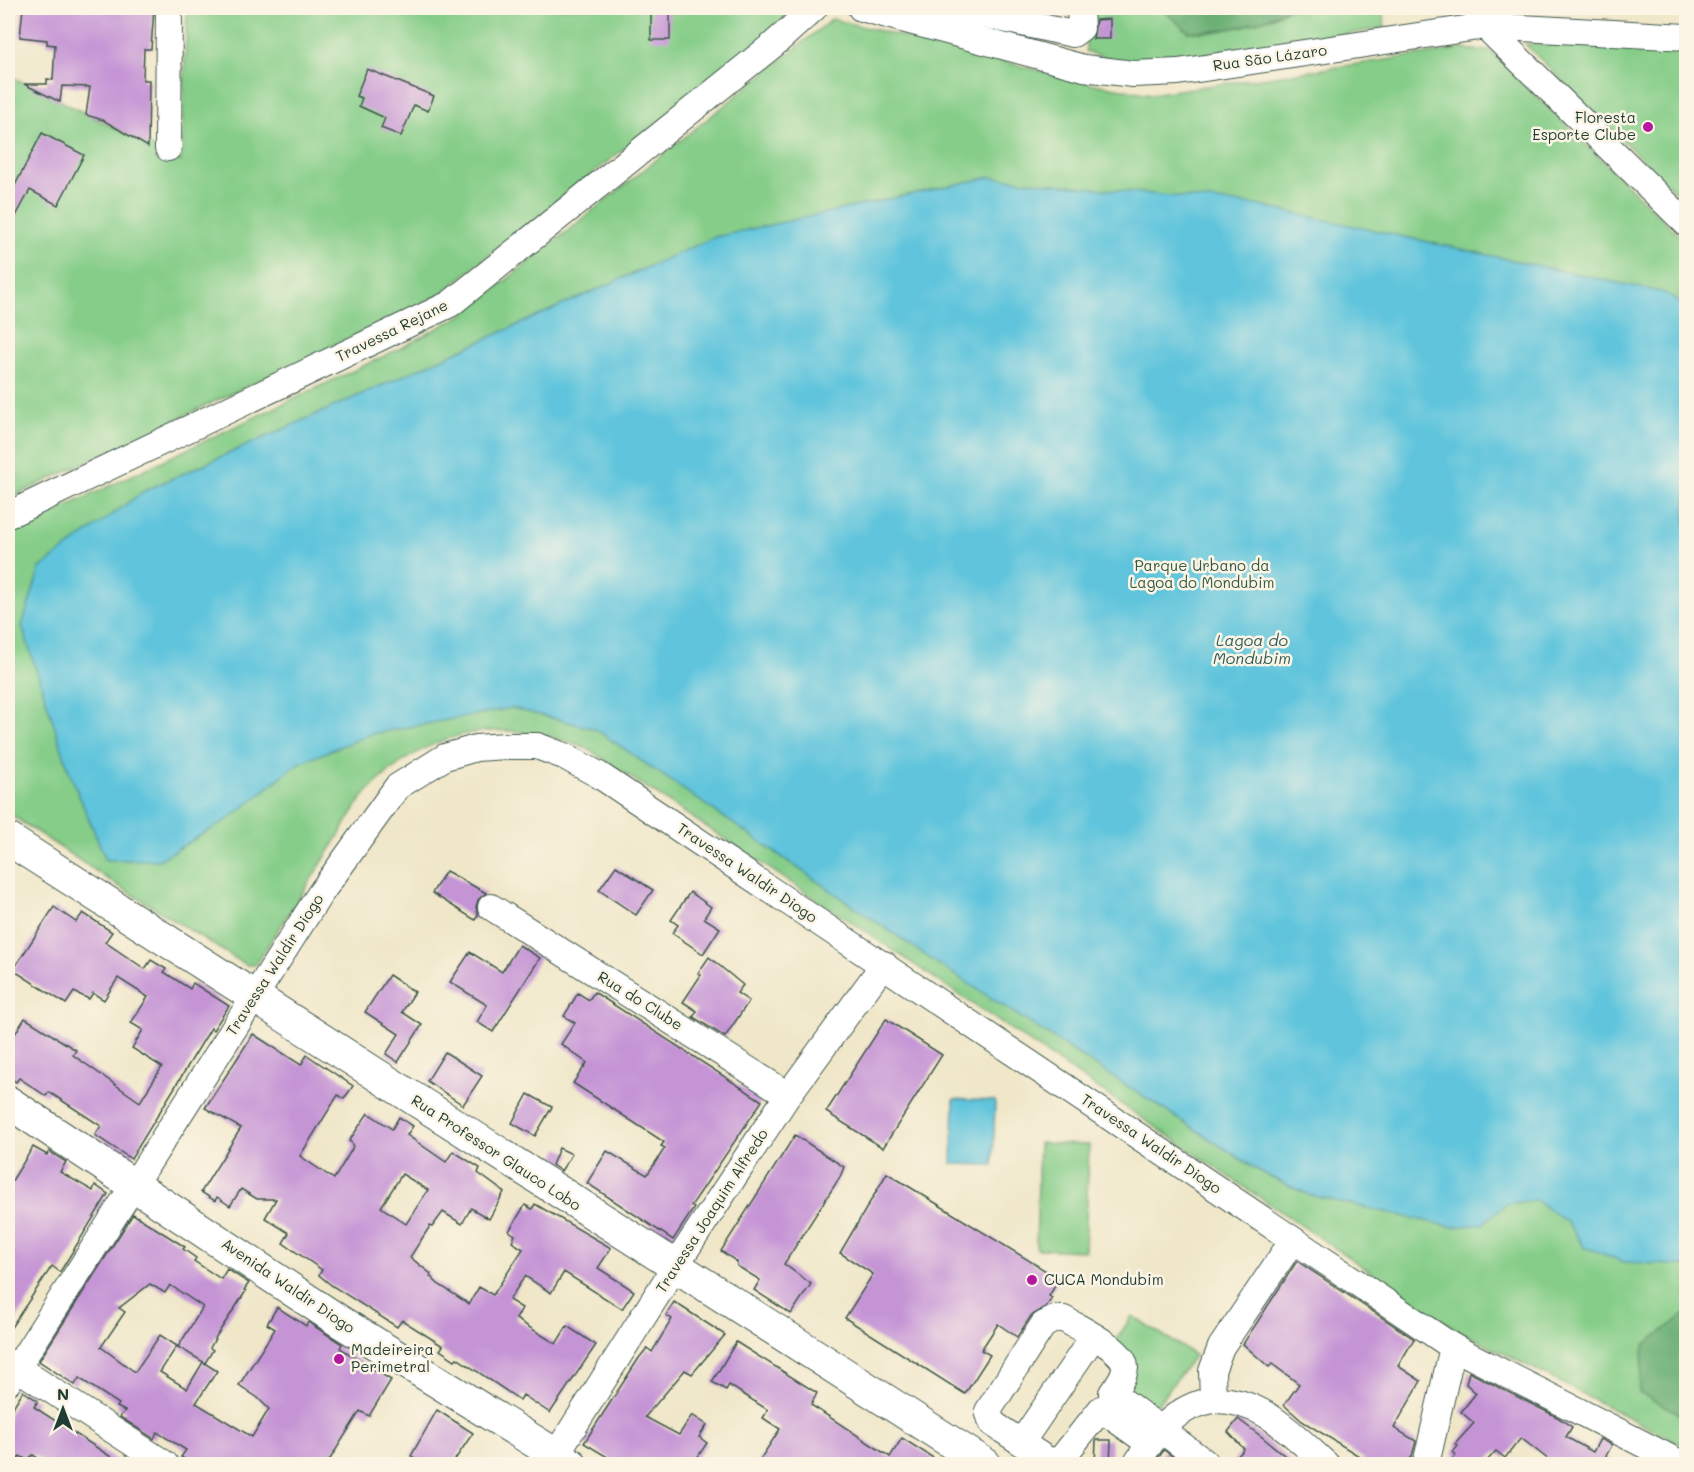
<svg xmlns="http://www.w3.org/2000/svg" width="1694" height="1472" viewBox="0 0 1694 1472" font-family="Mali,sans-serif">
  <rect width="100%" height="100%" fill="#fcf5e5"/>
  <filter id="ink" filterUnits="userSpaceOnUse"><feTurbulence type="fractalNoise" baseFrequency=".0167" numOctaves="2"/><feDisplacementMap in="SourceGraphic" scale="12" xChannelSelector="R" yChannelSelector="G"/><feConvolveMatrix kernelMatrix="1 2 1 2 8 2 1 2 1" color-interpolation-filters="sRGB"/></filter>
  <filter id="wash" filterUnits="userSpaceOnUse"><feTurbulence type="fractalNoise" baseFrequency=".008" numOctaves="4" result="noise"/><feDisplacementMap in="SourceGraphic" scale="24" xChannelSelector="R" yChannelSelector="G"/><feGaussianBlur stdDeviation="1.35" result="paint"/><feColorMatrix in="noise" values="0 0 0 0 0 0 0 0 0 0 0 0 0 0 0 0 0 1.4 0 .05"/><feComposite in="paint" operator="in"/></filter>
  <g filter="url(#wash)">
    <rect width="100%" height="100%" fill="#f0e7c9"/>
    <!-- green -->
    <g fill="#85cd88" stroke="#52855e" stroke-width="1.5">
      <path d="M 187,8 L 796,8 L 795,13 L 438,296 L 8,499 L 8,75 L 181,161 Z"/>
      <path d="M 1085,8 L 1166,8 L 1166,13 L 1189,32 L 1217,32 L 1274,17 L 1288,8 L 1333,8 L 1333,10 L 1382,8 L 1385,28 L 1160,64 L 1128,64 L 1086,52 Z"/>
      <path d="M 832,19 L 1094,84 L 1151,94 L 1461,49 L 1490,51 L 1686,242 L 1686,1447 L 1452,1327 L 863,930 L 585,747 C 503,718 434,725 370,789 C 356,803 346,825 335,842 C 309,883 282,924 255,965 L 246,965 L 114,883 L 8,813 L 8,534 L 401,348 L 464,314 Z"/>
      <path d="M 1525,44 L 1686,50 L 1686,203 Z"/>
      <path d="M 1039,1143 L 1089,1145 L 1085,1251 L 1036,1249 Z"/>
      <path d="M 1132,1316 L 1195,1355 L 1153,1410 L 1131,1403 L 1116,1340 Z"/>
    </g>
    <!-- forest -->
    <g fill="#6cb074" stroke="#467654" stroke-width="1.5">
      <path d="M 1166,8 L 1288,8 C 1258,26 1224,32 1189,32 L 1166,13 Z"/>
      <path d="M 1686,1314 L 1686,1417 L 1639,1393 L 1644,1345 Z"/>
    </g>
    <!-- water -->
    <g fill="#5fc4dc" stroke="#3f8088" stroke-width="1.5">
      <path d="M 990,177 L 1256,205 L 1665,293 L 1686,306 L 1686,1266 L 1624,1262 L 1584,1247 L 1568,1223 L 1535,1200 L 1506,1204 L 1483,1224 L 1453,1227 L 1309,1195 L 1264,1174 L 938,964 L 595,729 L 512,708 L 371,734 L 297,764 L 229,819 L 159,860 L 106,860 L 70,774 L 22,626 L 40,568 L 144,491 L 715,237 Z"/>
      <path d="M 954,1099 L 995,1101 L 993,1165 L 952,1164 Z"/>
    </g>
    <g id="blocks">
      <!-- building -->
      <g fill="#c594d5" fill-rule="evenodd">
        <path d="M 23,8 L 154,8 L 151,49 L 144,49 L 143,80 L 149,80 L 148,147 L 103,120 L 86,115 L 90,87 L 62,86 L 60,102 L 24,84 L 47,84 L 47,79 L 53,80 L 55,45 L 47,44 L 47,40 L 20,37 Z"/>
        <rect x="651" y="8" width="19" height="32"/>
        <path d="M 1110,19 L 1110,39 L 1093,39 L 1096,20 Z"/>
        <path d="M 367,69 L 434,96 L 428,111 L 414,105 L 401,136 L 381,128 L 385,118 L 359,106 L 362,98 L 356,96 Z"/>
        <path d="M 42,133 L 84,155 L 58,205 L 30,190 L 8,231 L 8,199 Z"/>
        <path d="M 616,866 L 653,890 L 636,915 L 599,890 Z"/>
        <path d="M 446,871 L 486,893 L 478,900 L 476,907 L 478,915 L 475,920 L 432,893 Z"/>
        <path d="M 690,892 L 711,907 L 704,918 L 720,928 L 703,954 L 672,933 L 678,925 L 671,920 Z"/>
        <path d="M 54,907 L 76,922 L 83,913 L 112,932 L 105,942 L 145,969 L 151,960 L 166,969 L 164,972 L 190,989 L 193,983 L 229,1006 L 213,1030 L 211,1028 L 131,1159 L 95,1135 L 101,1126 L 49,1092 L 46,1096 L 19,1078 L 16,1082 L 8,1076 L 8,1045 L 25,1018 L 76,1050 L 73,1055 L 140,1102 L 162,1067 L 132,1048 L 143,1030 L 131,1023 L 148,997 L 118,978 L 104,1000 L 93,993 L 89,999 L 74,992 L 66,1004 L 13,970 Z"/>
        <path d="M 519,945 L 540,958 L 493,1032 L 477,1022 L 487,1005 L 450,982 L 470,952 L 502,972 Z"/>
        <path d="M 709,957 L 743,985 L 737,993 L 749,1001 L 725,1037 L 693,1017 L 697,1011 L 683,1002 L 701,975 L 698,973 Z"/>
        <path d="M 389,975 L 415,992 L 402,1012 L 422,1025 L 398,1062 L 386,1054 L 399,1034 L 365,1012 Z"/>
        <path d="M 594,992 L 762,1101 L 691,1206 L 694,1208 L 673,1240 L 587,1183 L 607,1151 L 647,1175 L 665,1148 L 661,1146 L 664,1142 L 573,1083 L 587,1063 L 561,1044 L 575,1023 L 564,1016 L 578,993 L 589,1000 Z"/>
        <path d="M 886,1019 L 942,1055 L 883,1148 L 826,1112 Z"/>
        <path d="M 253,1034 L 301,1065 L 307,1055 L 353,1086 L 344,1099 L 338,1095 L 300,1156 L 334,1179 L 352,1149 L 353,1144 L 349,1141 L 368,1113 L 392,1129 L 399,1117 L 413,1126 L 407,1135 L 446,1162 L 453,1151 L 480,1168 L 478,1173 L 504,1192 L 489,1219 L 471,1208 L 462,1224 L 443,1212 L 432,1227 L 430,1226 L 410,1257 L 431,1274 L 430,1276 L 438,1284 L 469,1304 L 479,1287 L 493,1295 L 523,1249 L 512,1242 L 515,1235 L 509,1231 L 525,1205 L 532,1209 L 535,1204 L 611,1248 L 598,1268 L 634,1291 L 622,1309 L 564,1272 L 551,1293 L 525,1276 L 509,1300 L 522,1308 L 516,1319 L 556,1344 L 567,1326 L 596,1345 L 550,1413 L 523,1395 L 520,1400 L 457,1358 L 455,1360 L 440,1350 L 443,1346 L 402,1320 L 397,1327 L 331,1285 L 319,1275 L 322,1270 L 283,1243 L 289,1233 L 265,1218 L 276,1199 L 257,1199 L 241,1189 L 230,1206 L 217,1197 L 215,1201 L 201,1192 L 241,1128 L 205,1108 ZM 402,1174 L 428,1190 L 406,1224 L 381,1207 Z"/>
        <path d="M 445,1052 L 482,1076 L 463,1105 L 427,1081 Z"/>
        <path d="M 528,1094 L 552,1107 L 535,1136 L 512,1123 Z"/>
        <path d="M 795,1135 L 844,1167 L 840,1177 L 784,1264 L 811,1284 L 791,1314 L 754,1290 L 760,1280 L 737,1266 L 737,1262 L 721,1251 Z"/>
        <path d="M 33,1147 L 47,1155 L 49,1151 L 66,1162 L 60,1172 L 93,1191 L 95,1185 L 108,1194 L 60,1272 L 52,1266 L 8,1332 L 8,1187 Z"/>
        <path d="M 559,1148 L 572,1154 L 561,1171 L 552,1165 Z"/>
        <path d="M 887,1173 L 1059,1279 L 1049,1296 L 1052,1298 L 1046,1307 L 1031,1316 L 1017,1337 L 998,1324 L 981,1350 L 990,1355 L 965,1394 L 845,1318 L 873,1274 L 840,1253 Z"/>
        <path d="M 133,1214 L 185,1247 L 183,1249 L 196,1258 L 194,1261 L 221,1279 L 227,1269 L 249,1283 L 244,1290 L 246,1291 L 217,1335 L 210,1348 L 213,1350 L 205,1363 L 178,1347 L 203,1307 L 170,1285 L 165,1293 L 150,1284 L 119,1308 L 125,1312 L 101,1347 L 135,1372 L 160,1335 L 177,1346 L 160,1372 L 187,1389 L 203,1362 L 217,1371 L 196,1403 L 252,1437 L 269,1409 L 258,1398 L 239,1385 L 275,1329 L 267,1324 L 277,1307 L 306,1326 L 308,1322 L 342,1344 L 340,1348 L 391,1380 L 369,1416 L 360,1411 L 327,1464 L 193,1464 L 181,1457 L 186,1450 L 157,1432 L 154,1439 L 120,1417 L 125,1411 L 117,1407 L 119,1404 L 79,1378 L 75,1385 L 39,1361 Z"/>
        <path d="M 1297,1261 L 1414,1339 L 1398,1366 L 1421,1381 L 1394,1428 L 1416,1441 L 1412,1456 L 1407,1464 L 1361,1464 L 1364,1459 L 1302,1421 L 1284,1405 L 1299,1384 L 1272,1364 L 1269,1367 L 1243,1344 Z"/>
        <path d="M 674,1302 L 725,1335 L 692,1374 L 685,1370 L 645,1417 L 679,1435 L 692,1415 L 707,1425 L 699,1437 L 707,1443 L 693,1464 L 619,1464 L 584,1443 L 639,1358 L 647,1348 L 652,1352 L 672,1319 L 666,1315 Z"/>
        <path d="M 736,1342 L 817,1393 L 811,1405 L 890,1457 L 902,1438 L 943,1464 L 757,1464 L 780,1429 L 763,1418 L 768,1410 L 729,1385 L 726,1390 L 712,1382 Z"/>
        <path d="M 1469,1372 L 1557,1417 L 1572,1427 L 1566,1437 L 1593,1452 L 1600,1439 L 1612,1445 L 1605,1458 L 1617,1464 L 1554,1464 L 1521,1438 L 1505,1458 L 1496,1451 L 1484,1464 L 1447,1464 L 1456,1455 L 1453,1452 L 1458,1446 L 1455,1444 L 1474,1423 L 1461,1412 L 1476,1393 L 1466,1384 Z"/>
        <path d="M 23,1391 L 38,1401 L 34,1407 L 122,1464 L 47,1464 L 33,1455 L 27,1460 L 20,1456 L 15,1464 L 8,1464 L 8,1415 Z"/>
        <path d="M 437,1410 L 473,1433 L 452,1464 L 426,1464 L 411,1456 Z"/>
        <path d="M 1238,1419 L 1262,1437 L 1295,1464 L 1231,1464 L 1244,1449 L 1228,1432 Z"/>
        <path d="M 1096,1440 L 1111,1440 L 1110,1464 L 1095,1464 Z"/>
        <path d="M 1164,1450 L 1183,1464 L 1154,1464 Z"/>
      </g>
    </g>
  </g>
  <g filter="url(#ink)">
    <use href="#blocks" fill-opacity="0" stroke="#3e564a" stroke-width="1.5"/>
    <g fill="none" stroke-linecap="round" stroke-linejoin="round">
      <!-- minor casing -->
      <g stroke="#3e564a" stroke-width="28">
        <g id="minor">
          <path d="M 861,8 L 1084,68 L 1133,74 L 1178,72 L 1485,26 L 1686,37"/>
          <path d="M 953,8 L 1073,34 L 1081,28 L 1080,8"/>
          <path d="M 1485,26 L 1686,223"/>
          <path d="M 168,148 L 169,8"/>
          <path d="M 8,515 L 450,304 L 774,44 L 814,8"/>
          <path d="M 491,907 L 788,1095"/>
          <path d="M 8,1362 L 165,1464"/>
          <path d="M 8,1382 L 320,894 L 397,787 L 445,757 L 476,748 L 506,746 L 537,746 L 564,756 L 599,775 L 1453,1347 L 1682,1464"/>
          <path d="M 1213,1400 C 1262,1399 1292,1434 1326,1464"/>
          <path d="M 1021,1443 L 1093,1337"/>
          <path d="M 1150,1444 L 1101,1409 L 1061,1459 L 1049,1461 L 992,1423 L 988,1411 L 1043,1325 L 1055,1319 L 1064,1319 C 1080,1329 1126,1350 1125,1368 C 1124,1378 1117,1386 1112,1393 L 1207,1464"/>
          <path d="M 550,1464 L 683,1254 L 788,1095 L 884,964"/>
          <path d="M 1136,1464 C 1157,1433 1173,1407 1213,1400 L 1212,1371 L 1221,1347 L 1293,1240"/>
          <path d="M 1426,1464 L 1453,1347"/>
        </g>
      </g>
      <!-- major casing -->
      <g stroke="#3e564a" stroke-width="34">
        <g id="major">
          <path d="M 8,839 L 985,1464"/>
          <path d="M 8,1102 L 339,1321 L 571,1464"/>
        </g>
      </g>
      <!-- minor -->
      <use href="#minor" stroke="#fff" stroke-width="26"/>
      <!-- major -->
      <use href="#major" stroke="#fff" stroke-width="32"/>
    </g>
  </g>
  <!-- markers -->
  <g fill="#b5179e" stroke="#fcf5e5" stroke-width="2">
    <circle cx="1648" cy="127" r="6"/>
    <circle cx="1032" cy="1280" r="6"/>
    <circle cx="339" cy="1359" r="6"/>
  </g>
  <g text-anchor="middle" stroke-width="5" stroke-linejoin="round" paint-order="stroke">
    <!-- street labels -->
    <g font-size="15" fill="#1f3d34" stroke="#fcf5e5">
      <text transform="translate(1270 58) rotate(-8)" y="5">Rua São Lázaro</text>
      <text transform="translate(392 331) rotate(-26)" y="5">Travessa Rejane</text>
      <text transform="translate(747 873) rotate(34)" y="5">Travessa Waldir Diogo</text>
      <text transform="translate(275 965) rotate(-57)" y="5">Travessa Waldir Diogo</text>
      <text transform="translate(640 1001) rotate(32)" y="5">Rua do Clube</text>
      <text transform="translate(1151 1144) rotate(34)" y="5">Travessa Waldir Diogo</text>
      <text transform="translate(496 1153) rotate(33)" y="5">Rua Professor Glauco Lobo</text>
      <text transform="translate(712 1211) rotate(-57)" y="5">Travessa Joaquim Alfredo</text>
      <text transform="translate(288 1286) rotate(34)" y="5">Avenida Waldir Diogo</text>
    </g>
    <!-- poi labels -->
    <g font-size="15" fill="#1f3d34" stroke="#fcf5e5" text-anchor="start">
      <text x="1636" y="123" text-anchor="end">Floresta<tspan x="1636" dy="17">Esporte Clube</tspan></text>
      <text x="1044" y="1285">CUCA Mondubim</text>
      <text x="351" y="1355">Madeireira<tspan x="351" dy="17">Perimetral</tspan></text>
    </g>
    <!-- park labels -->
    <g font-size="15" fill="#335a45" stroke="#fcf5e5">
      <text x="1202" y="571">Parque Urbano da<tspan x="1202" dy="17">Lagoa do Mondubim</tspan></text>
    </g>
    <!-- water labels -->
    <g font-size="16" font-style="italic" fill="#2f5f5e" stroke="#fcf5e5">
      <text x="1252" y="646">Lagoa do<tspan x="1252" dy="18">Mondubim</tspan></text>
    </g>
  </g>
  <!-- margin -->
  <rect width="1694" height="1472" fill="none" stroke="#fcf5e5" stroke-width="30"/>
  <!-- north arrow -->
  <g transform="translate(63 1409)" stroke="#fcf5e5" stroke-width="4.5" paint-order="stroke">
  <path d="M0-4.5L10 22L0 15L-10 22Z" fill="#1f3d34"/>
  <text y="-9" font-size="16" font-weight="bold" text-anchor="middle" fill="#1f3d34">N</text>
  </g>
</svg>
